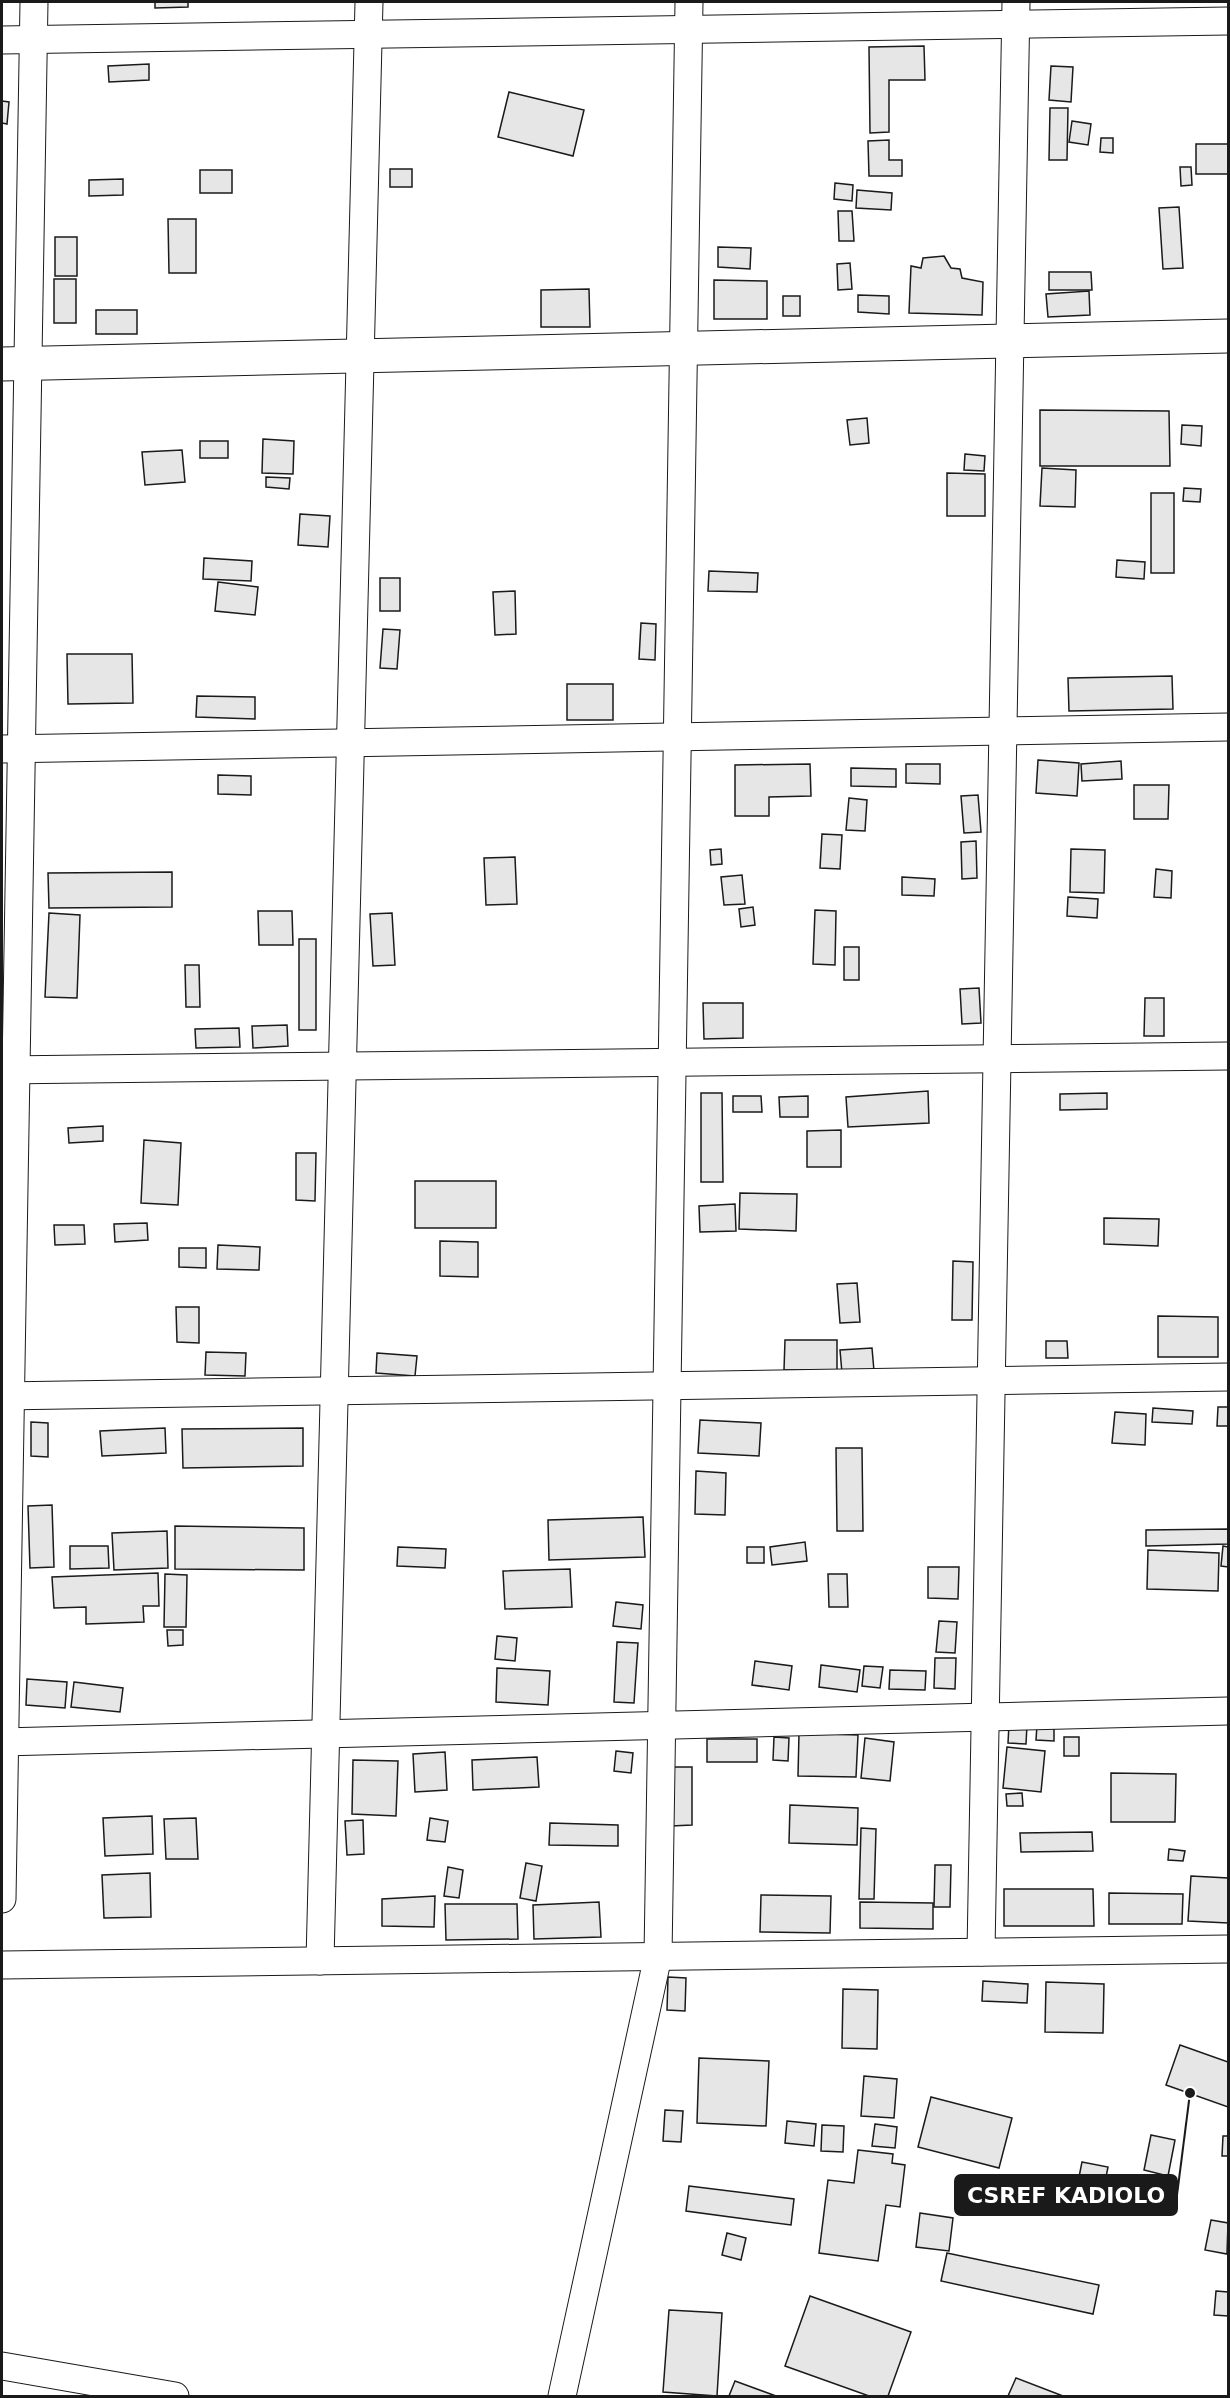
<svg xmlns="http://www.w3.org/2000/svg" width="1230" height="2398" viewBox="0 0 1230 2398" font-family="'DejaVu Sans',sans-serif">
  <rect width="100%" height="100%" fill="#fff"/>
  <!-- building -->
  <g fill="#e6e6e6" stroke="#1a1a1a" stroke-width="1.5">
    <path d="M 155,2 L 188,2 L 188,7 L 155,8 Z"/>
    <path d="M 924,46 L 925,80 L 889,80 L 889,132 L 870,133 L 869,47 Z"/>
    <path d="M 149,64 L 149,80 L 109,82 L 108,66 Z"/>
    <path d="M 1051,66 L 1073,67 L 1071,102 L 1049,100 Z"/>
    <path d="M 509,92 L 584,110 L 573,156 L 498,137 Z"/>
    <path d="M 2,101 L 9,102 L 7,124 L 2,123 Z"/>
    <path d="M 1050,108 L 1068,108 L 1067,160 L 1049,160 Z"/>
    <path d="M 1072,121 L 1091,124 L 1088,145 L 1069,142 Z"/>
    <path d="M 1101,138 L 1113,138 L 1113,153 L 1100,152 Z"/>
    <path d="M 889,140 L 889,160 L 902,160 L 902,176 L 869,176 L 868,141 Z"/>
    <rect x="1196" y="144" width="32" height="30"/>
    <path d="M 1180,167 L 1191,167 L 1192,185 L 1181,186 Z"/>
    <rect x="390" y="169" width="22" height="18"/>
    <rect x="200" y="170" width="32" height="23"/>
    <path d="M 123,179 L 123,195 L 89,196 L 89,180 Z"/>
    <path d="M 835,183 L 853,185 L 852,201 L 834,199 Z"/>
    <path d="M 857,190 L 892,193 L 891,210 L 856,208 Z"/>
    <path d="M 1179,207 L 1183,268 L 1163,269 L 1159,208 Z"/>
    <path d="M 838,211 L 852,211 L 854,241 L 839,241 Z"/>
    <path d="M 168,219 L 196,219 L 196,273 L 169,273 Z"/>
    <rect x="55" y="237" width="22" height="39"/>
    <path d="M 718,247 L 751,248 L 750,269 L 718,267 Z"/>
    <path d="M 944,256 L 951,268 L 960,269 L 962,278 L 983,282 L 982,315 L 909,313 L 911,266 L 921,268 L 923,258 Z"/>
    <path d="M 850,263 L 852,289 L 838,290 L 837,264 Z"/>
    <path d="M 1049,272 L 1091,272 L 1092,290 L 1049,290 Z"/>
    <rect x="54" y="279" width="22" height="44"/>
    <path d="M 714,280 L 767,281 L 767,319 L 714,319 Z"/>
    <path d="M 589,289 L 590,327 L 541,327 L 541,290 Z"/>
    <path d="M 1089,291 L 1090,315 L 1048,317 L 1046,294 Z"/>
    <path d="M 858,295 L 889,296 L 889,314 L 858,312 Z"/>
    <rect x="783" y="296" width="17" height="20"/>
    <rect x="96" y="310" width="41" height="24"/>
    <path d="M 1040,410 L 1169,411 L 1170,466 L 1040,466 Z"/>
    <path d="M 867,418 L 869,443 L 850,445 L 847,420 Z"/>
    <path d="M 1182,425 L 1202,426 L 1201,446 L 1181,444 Z"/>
    <path d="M 263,439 L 294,441 L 293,474 L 262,473 Z"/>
    <rect x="200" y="441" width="28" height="17"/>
    <path d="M 182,450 L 185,482 L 145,485 L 142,452 Z"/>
    <path d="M 965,454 L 985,456 L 984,471 L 964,470 Z"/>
    <path d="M 1042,468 L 1076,470 L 1075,507 L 1040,506 Z"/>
    <path d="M 947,473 L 985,474 L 985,516 L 947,516 Z"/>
    <path d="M 266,477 L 290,478 L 289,489 L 266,487 Z"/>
    <path d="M 1184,488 L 1201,489 L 1200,502 L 1183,501 Z"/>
    <rect x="1151" y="493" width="23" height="80"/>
    <path d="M 300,514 L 330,516 L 328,547 L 298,545 Z"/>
    <path d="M 204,558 L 252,561 L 251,581 L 203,579 Z"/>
    <path d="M 1117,560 L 1145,562 L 1144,579 L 1116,577 Z"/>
    <path d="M 709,571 L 758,573 L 757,592 L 708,591 Z"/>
    <rect x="380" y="578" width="20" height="33"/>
    <path d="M 218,582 L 258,587 L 255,615 L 215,611 Z"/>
    <path d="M 515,591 L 516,634 L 495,635 L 493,592 Z"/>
    <path d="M 641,623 L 656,624 L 655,660 L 639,659 Z"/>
    <path d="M 383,629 L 400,630 L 397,669 L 380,668 Z"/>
    <path d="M 67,654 L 132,654 L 133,703 L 68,704 Z"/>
    <path d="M 1172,676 L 1173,709 L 1069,711 L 1068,678 Z"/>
    <rect x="567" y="684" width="46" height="36"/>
    <path d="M 197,696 L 255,697 L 255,719 L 196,717 Z"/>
    <path d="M 1038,760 L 1079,763 L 1077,796 L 1036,793 Z"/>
    <path d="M 1121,761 L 1122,779 L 1082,781 L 1081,764 Z"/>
    <path d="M 810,764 L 811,796 L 769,797 L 769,816 L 735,816 L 735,765 Z"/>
    <path d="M 906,764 L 940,764 L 940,784 L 906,783 Z"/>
    <path d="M 851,768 L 896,769 L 896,787 L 851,786 Z"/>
    <path d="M 218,775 L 251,776 L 251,795 L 218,794 Z"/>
    <path d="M 1134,785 L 1169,785 L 1168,819 L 1134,819 Z"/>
    <path d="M 978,795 L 981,832 L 964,833 L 961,796 Z"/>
    <path d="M 849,798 L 867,800 L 865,831 L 846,830 Z"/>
    <path d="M 822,834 L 842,835 L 840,869 L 820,868 Z"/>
    <path d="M 976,841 L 977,878 L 962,879 L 961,842 Z"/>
    <path d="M 721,849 L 722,864 L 711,865 L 710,850 Z"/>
    <path d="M 1071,849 L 1105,850 L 1104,893 L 1070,892 Z"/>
    <path d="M 515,857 L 517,904 L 486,905 L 484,858 Z"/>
    <path d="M 1156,869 L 1172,871 L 1171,898 L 1154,897 Z"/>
    <path d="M 172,872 L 172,907 L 49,908 L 48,873 Z"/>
    <path d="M 742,875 L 745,904 L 724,905 L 721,877 Z"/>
    <path d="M 902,877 L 935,879 L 934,896 L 902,895 Z"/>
    <path d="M 1068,897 L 1098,899 L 1097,918 L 1067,916 Z"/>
    <path d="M 753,907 L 755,925 L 741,927 L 739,909 Z"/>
    <path d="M 815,910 L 836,911 L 835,965 L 813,964 Z"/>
    <path d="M 258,911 L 292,911 L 293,945 L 259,945 Z"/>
    <path d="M 49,913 L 80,915 L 77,998 L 45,997 Z"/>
    <path d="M 392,913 L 395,965 L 373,966 L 370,914 Z"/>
    <rect x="299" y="939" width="17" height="91"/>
    <rect x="844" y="947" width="15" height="33"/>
    <path d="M 185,965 L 199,965 L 200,1007 L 186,1007 Z"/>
    <path d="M 979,988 L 981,1023 L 962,1024 L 960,989 Z"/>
    <path d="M 1145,998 L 1164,998 L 1164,1036 L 1144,1036 Z"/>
    <path d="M 703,1003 L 743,1003 L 743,1038 L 704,1039 Z"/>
    <path d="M 287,1025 L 288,1046 L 253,1048 L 252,1026 Z"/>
    <path d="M 239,1028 L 240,1047 L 196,1048 L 195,1029 Z"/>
    <path d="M 928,1091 L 929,1123 L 848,1127 L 846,1097 Z"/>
    <path d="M 701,1093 L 722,1093 L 723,1182 L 701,1182 Z"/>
    <path d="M 1107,1093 L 1107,1109 L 1060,1110 L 1060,1094 Z"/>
    <path d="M 733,1096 L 761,1096 L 762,1112 L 733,1112 Z"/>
    <path d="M 808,1096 L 808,1117 L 780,1117 L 779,1097 Z"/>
    <path d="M 103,1126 L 103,1141 L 69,1143 L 68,1128 Z"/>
    <path d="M 841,1130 L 841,1167 L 807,1167 L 807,1131 Z"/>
    <path d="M 144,1140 L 181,1143 L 178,1205 L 141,1203 Z"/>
    <path d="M 296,1153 L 316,1153 L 315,1201 L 296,1200 Z"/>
    <rect x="415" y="1181" width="81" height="47"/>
    <path d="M 740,1193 L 797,1194 L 796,1231 L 739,1229 Z"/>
    <path d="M 735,1204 L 736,1231 L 700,1232 L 699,1206 Z"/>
    <path d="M 1104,1218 L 1159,1219 L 1158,1246 L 1104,1244 Z"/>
    <path d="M 147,1223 L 148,1240 L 115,1242 L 114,1224 Z"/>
    <path d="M 54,1225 L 84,1225 L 85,1244 L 55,1245 Z"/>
    <path d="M 440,1241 L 478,1242 L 478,1277 L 440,1276 Z"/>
    <path d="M 218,1245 L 260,1247 L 259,1270 L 217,1269 Z"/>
    <path d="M 179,1248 L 206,1248 L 206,1268 L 179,1267 Z"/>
    <path d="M 953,1261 L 973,1262 L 972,1320 L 952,1320 Z"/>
    <path d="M 857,1283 L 860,1322 L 840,1323 L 837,1284 Z"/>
    <path d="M 176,1307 L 199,1307 L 199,1343 L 177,1342 Z"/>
    <path d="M 1158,1316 L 1218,1317 L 1218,1357 L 1158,1357 Z"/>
    <path d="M 785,1340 L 837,1340 L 837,1370 L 784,1370 Z"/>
    <path d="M 1046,1341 L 1067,1341 L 1068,1358 L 1046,1358 Z"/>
    <path d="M 872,1348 L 874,1371 L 842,1373 L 840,1350 Z"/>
    <path d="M 206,1352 L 246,1353 L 245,1376 L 205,1375 Z"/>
    <path d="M 377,1353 L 417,1356 L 415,1376 L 376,1373 Z"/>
    <path d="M 1218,1407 L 1228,1407 L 1228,1426 L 1217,1426 Z"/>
    <path d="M 1153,1408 L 1193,1411 L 1192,1424 L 1152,1422 Z"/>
    <path d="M 1115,1412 L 1146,1414 L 1145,1445 L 1112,1443 Z"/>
    <path d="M 700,1420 L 761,1423 L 759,1456 L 698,1453 Z"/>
    <path d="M 31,1422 L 48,1423 L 48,1457 L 31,1456 Z"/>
    <path d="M 165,1428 L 166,1453 L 102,1456 L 100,1431 Z"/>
    <path d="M 303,1428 L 303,1466 L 183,1468 L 182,1429 Z"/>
    <path d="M 836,1448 L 862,1448 L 863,1531 L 837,1531 Z"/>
    <path d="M 696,1471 L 726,1473 L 725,1515 L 695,1514 Z"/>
    <path d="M 52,1505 L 54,1567 L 30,1568 L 28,1506 Z"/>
    <path d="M 643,1517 L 645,1557 L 549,1560 L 548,1520 Z"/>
    <path d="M 175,1526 L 304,1528 L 304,1570 L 175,1569 Z"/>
    <path d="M 1228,1529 L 1228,1544 L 1146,1546 L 1146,1530 Z"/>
    <path d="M 167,1531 L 168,1568 L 114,1570 L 112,1533 Z"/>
    <path d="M 805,1542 L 807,1561 L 772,1565 L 770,1547 Z"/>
    <path d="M 70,1546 L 108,1546 L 109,1568 L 70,1569 Z"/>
    <path d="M 1223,1546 L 1228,1547 L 1228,1567 L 1221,1566 Z"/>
    <path d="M 398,1547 L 446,1549 L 445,1568 L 397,1566 Z"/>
    <rect x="747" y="1547" width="17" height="16"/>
    <path d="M 1148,1550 L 1219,1553 L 1218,1591 L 1147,1589 Z"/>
    <path d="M 928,1567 L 959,1567 L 958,1599 L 928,1598 Z"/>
    <path d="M 570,1569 L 572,1607 L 505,1609 L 503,1571 Z"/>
    <path d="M 158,1573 L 159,1606 L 143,1606 L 144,1622 L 86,1624 L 86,1607 L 54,1608 L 52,1577 Z"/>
    <path d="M 165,1574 L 187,1575 L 186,1627 L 164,1627 Z"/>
    <path d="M 828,1574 L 847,1574 L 848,1607 L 829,1607 Z"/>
    <path d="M 616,1602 L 643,1605 L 641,1629 L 613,1626 Z"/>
    <path d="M 939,1621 L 957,1622 L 955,1653 L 936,1652 Z"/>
    <path d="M 167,1630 L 183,1630 L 183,1645 L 168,1646 Z"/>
    <path d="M 497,1636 L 517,1638 L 515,1661 L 495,1659 Z"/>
    <path d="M 617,1642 L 638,1643 L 634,1703 L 614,1702 Z"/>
    <path d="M 935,1658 L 956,1658 L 955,1689 L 934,1688 Z"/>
    <path d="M 755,1661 L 792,1666 L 789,1690 L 752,1685 Z"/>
    <path d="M 821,1665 L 860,1670 L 857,1692 L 819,1687 Z"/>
    <path d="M 864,1666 L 883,1667 L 880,1688 L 862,1686 Z"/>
    <path d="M 497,1668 L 550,1671 L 548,1705 L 496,1702 Z"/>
    <path d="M 890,1670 L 926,1671 L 925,1690 L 889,1689 Z"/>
    <path d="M 27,1679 L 67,1682 L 65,1708 L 26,1705 Z"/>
    <path d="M 74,1682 L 123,1688 L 120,1712 L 71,1707 Z"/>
    <path d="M 1009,1724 L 1027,1725 L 1026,1744 L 1008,1743 Z"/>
    <path d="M 1037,1725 L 1054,1726 L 1054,1741 L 1036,1740 Z"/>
    <path d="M 799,1733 L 858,1735 L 856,1777 L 798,1776 Z"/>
    <path d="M 774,1737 L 789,1738 L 788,1761 L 773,1760 Z"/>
    <rect x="1064" y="1737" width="15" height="19"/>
    <path d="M 865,1738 L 894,1742 L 890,1781 L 861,1778 Z"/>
    <rect x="707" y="1739" width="50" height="23"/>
    <path d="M 1007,1747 L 1045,1751 L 1041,1792 L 1003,1788 Z"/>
    <path d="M 616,1751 L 633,1753 L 631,1773 L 614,1771 Z"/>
    <path d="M 445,1752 L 447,1790 L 415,1792 L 413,1754 Z"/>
    <path d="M 537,1757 L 539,1787 L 473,1790 L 472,1760 Z"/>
    <path d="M 353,1760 L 398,1761 L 396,1816 L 352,1814 Z"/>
    <path d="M 672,1767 L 692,1767 L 692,1825 L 671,1826 Z"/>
    <path d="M 1111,1773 L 1176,1774 L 1175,1822 L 1111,1822 Z"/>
    <path d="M 1022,1793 L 1023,1806 L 1007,1806 L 1006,1794 Z"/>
    <path d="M 790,1805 L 858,1808 L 857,1845 L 789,1843 Z"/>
    <path d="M 152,1816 L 153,1854 L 105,1856 L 103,1818 Z"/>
    <path d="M 196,1818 L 198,1859 L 166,1859 L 164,1819 Z"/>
    <path d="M 430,1818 L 448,1821 L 445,1842 L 427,1840 Z"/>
    <path d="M 363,1820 L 364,1854 L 347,1855 L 345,1821 Z"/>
    <path d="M 550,1823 L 618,1825 L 618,1846 L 549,1845 Z"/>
    <path d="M 861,1828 L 876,1829 L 874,1899 L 859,1899 Z"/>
    <path d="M 1092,1832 L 1093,1851 L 1021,1852 L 1020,1833 Z"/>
    <path d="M 1169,1849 L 1185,1851 L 1183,1861 L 1168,1860 Z"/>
    <path d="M 526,1863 L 542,1866 L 536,1901 L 520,1898 Z"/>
    <path d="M 935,1865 L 951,1865 L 950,1907 L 934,1907 Z"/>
    <path d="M 448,1867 L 463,1870 L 459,1898 L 444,1896 Z"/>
    <path d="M 150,1873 L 151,1917 L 104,1918 L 102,1875 Z"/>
    <path d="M 1191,1876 L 1228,1878 L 1228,1923 L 1188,1921 Z"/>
    <path d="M 1004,1889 L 1093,1889 L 1094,1926 L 1004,1926 Z"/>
    <path d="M 1109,1893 L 1183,1894 L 1182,1924 L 1109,1924 Z"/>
    <path d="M 761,1895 L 831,1896 L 830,1933 L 760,1932 Z"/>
    <path d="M 435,1896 L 434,1927 L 382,1926 L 382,1899 Z"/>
    <path d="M 599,1902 L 601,1937 L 534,1939 L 533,1905 Z"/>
    <path d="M 860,1902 L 933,1903 L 933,1929 L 860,1928 Z"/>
    <path d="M 445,1904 L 517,1904 L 518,1939 L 446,1940 Z"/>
    <path d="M 668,1977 L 686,1978 L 685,2011 L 667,2010 Z"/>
    <path d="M 983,1981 L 1028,1984 L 1027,2003 L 982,2001 Z"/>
    <path d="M 1046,1982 L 1104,1984 L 1103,2033 L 1045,2032 Z"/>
    <path d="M 843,1989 L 878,1990 L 877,2049 L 842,2048 Z"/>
    <path d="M 1180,2045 L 1228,2062 L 1228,2107 L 1166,2085 Z"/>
    <path d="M 699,2058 L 769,2061 L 766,2126 L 697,2123 Z"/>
    <path d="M 864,2076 L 897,2079 L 894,2118 L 861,2116 Z"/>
    <path d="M 931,2097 L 1012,2118 L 999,2168 L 918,2147 Z"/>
    <path d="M 665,2110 L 683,2111 L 681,2142 L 663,2141 Z"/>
    <path d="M 787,2121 L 816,2124 L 814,2146 L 785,2143 Z"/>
    <path d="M 875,2124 L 897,2127 L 895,2148 L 872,2146 Z"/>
    <path d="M 822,2125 L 844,2126 L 843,2152 L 821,2151 Z"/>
    <path d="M 1151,2135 L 1175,2140 L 1168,2176 L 1144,2170 Z"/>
    <path d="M 1223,2136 L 1228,2136 L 1228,2156 L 1222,2156 Z"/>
    <path d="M 858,2150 L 893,2154 L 892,2163 L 905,2165 L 900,2207 L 886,2205 L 878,2261 L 819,2253 L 828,2180 L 854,2183 Z"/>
    <path d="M 1082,2162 L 1108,2167 L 1099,2212 L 1073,2207 Z"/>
    <path d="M 689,2186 L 794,2199 L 791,2225 L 686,2211 Z"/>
    <path d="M 920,2213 L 953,2218 L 949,2251 L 916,2247 Z"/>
    <path d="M 1211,2220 L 1228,2223 L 1227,2254 L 1205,2250 Z"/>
    <path d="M 727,2233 L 746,2238 L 741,2260 L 722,2255 Z"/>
    <path d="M 947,2253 L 1099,2285 L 1093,2314 L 941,2281 Z"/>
    <path d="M 1216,2291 L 1228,2292 L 1228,2316 L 1214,2315 Z"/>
    <path d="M 810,2296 L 911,2332 L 888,2396 L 869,2396 L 785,2366 Z"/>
    <path d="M 669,2310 L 722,2313 L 717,2396 L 663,2392 Z"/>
    <path d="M 1016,2378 L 1063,2396 L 1008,2396 Z"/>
    <path d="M 735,2381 L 776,2396 L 729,2396 Z"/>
  </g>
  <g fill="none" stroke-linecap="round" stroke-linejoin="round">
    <!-- minor casing -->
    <g stroke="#1a1a1a" stroke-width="29">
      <g id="minor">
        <path d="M 2,40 L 1228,21"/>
        <path d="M 2,749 L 1228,727"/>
        <path d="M 2,1070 L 1228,1056"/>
        <path d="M 2,1396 L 1228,1377"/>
        <path d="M 2,1742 L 1228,1711"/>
        <path d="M 2,1899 L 34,2"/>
        <path d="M 981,1952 L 1016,2"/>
        <path d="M 320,1961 L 369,2"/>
        <path d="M 2,1965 L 1228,1949"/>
        <path d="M 2,2366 L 175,2396"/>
        <path d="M 562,2396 L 658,1956 L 689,2"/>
      </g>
    </g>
    <!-- secondary casing -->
    <g stroke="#1a1a1a" stroke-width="35">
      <path id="secondary" d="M 2,364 L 1228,336"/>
    </g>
    <!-- minor -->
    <use href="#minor" stroke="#fff" stroke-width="27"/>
    <!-- secondary -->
    <use href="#secondary" stroke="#fff" stroke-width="33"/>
  </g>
  <!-- callouts -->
  <path fill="none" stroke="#1a1a1a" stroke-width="2" d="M1190 2093L1177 2195"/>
  <circle fill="#1a1a1a" stroke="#fff" stroke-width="2" cx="1190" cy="2093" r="6"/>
  <rect fill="#1a1a1a" stroke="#1a1a1a" stroke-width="2" x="955" y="2175" width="222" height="40" rx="6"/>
  <g font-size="22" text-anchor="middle" font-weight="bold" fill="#fff">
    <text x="1066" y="2203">CSREF KADIOLO</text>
  </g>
  <!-- border -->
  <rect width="1230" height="2398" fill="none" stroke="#1a1a1a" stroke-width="6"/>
</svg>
